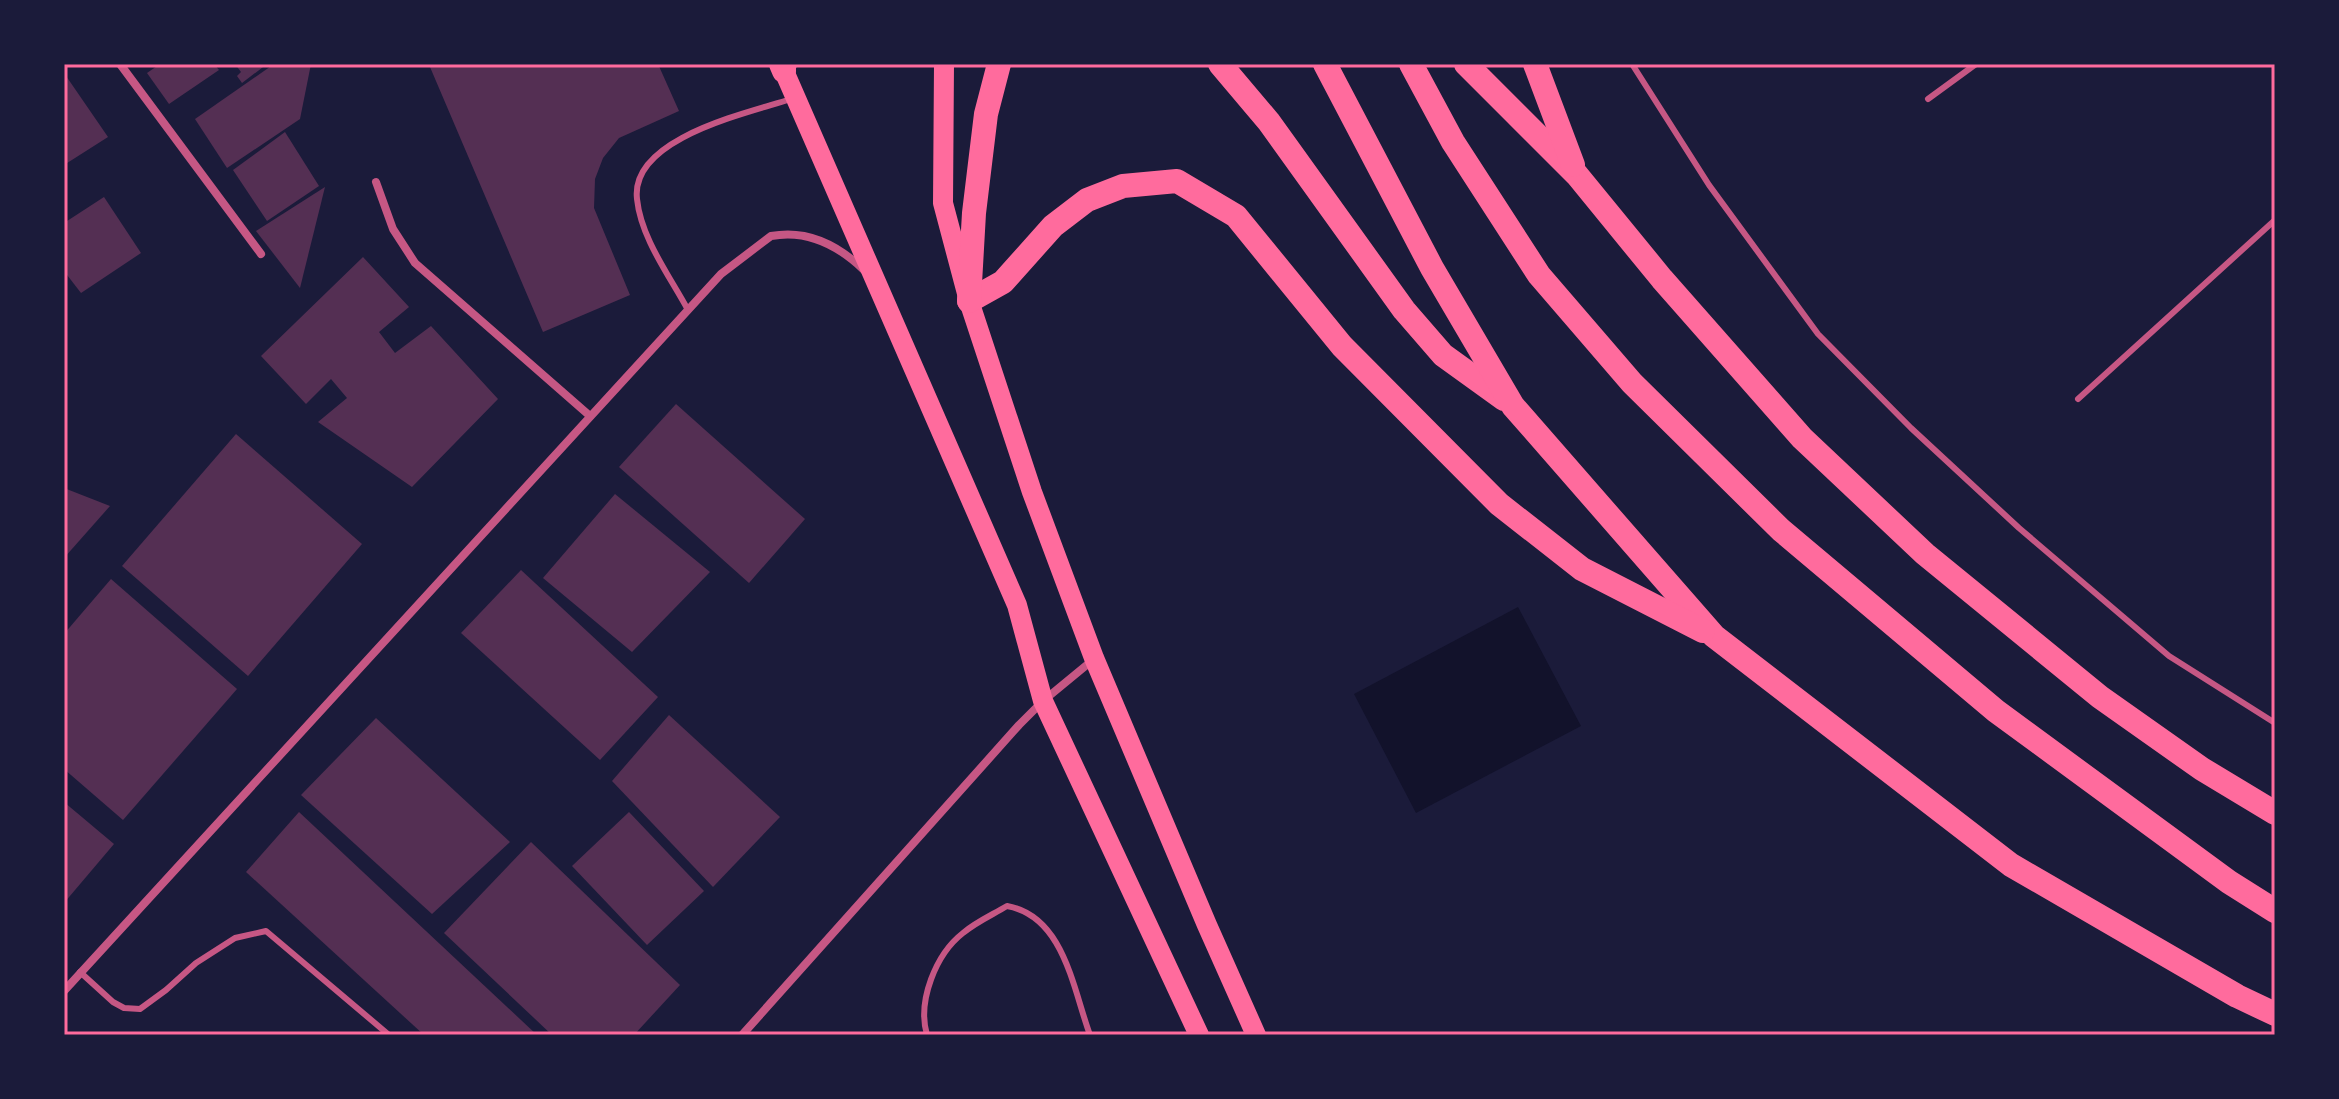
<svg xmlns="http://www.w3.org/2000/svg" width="2339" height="1099" viewBox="0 0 2339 1099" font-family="'Roboto Condensed',sans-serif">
  <rect width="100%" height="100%" fill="#1b1b3a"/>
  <!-- water -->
  <path fill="#12122b" d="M 1518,607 L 1581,726 L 1416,813 L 1354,694 Z"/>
  <!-- building -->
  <g fill="#542f53">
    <path d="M 160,64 L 214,64 L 219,70 L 169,104 L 147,73 Z"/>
    <path d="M 235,64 L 267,64 L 242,83 L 237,76 L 241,72 Z"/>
    <path d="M 274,64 L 311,64 L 300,119 L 227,168 L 195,119 Z"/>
    <path d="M 438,64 L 658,64 L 679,111 L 619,138 L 603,158 L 595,179 L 594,208 L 630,295 L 543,332 L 430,67 Z"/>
    <path d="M 64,73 L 108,137 L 64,165 Z"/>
    <path d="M 285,132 L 319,186 L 267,221 L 233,170 Z"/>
    <path d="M 325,187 L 300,288 L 256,231 Z"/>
    <path d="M 104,197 L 141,253 L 81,293 L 64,271 L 64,223 Z"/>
    <path d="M 363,257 L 409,307 L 379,332 L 395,353 L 431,326 L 498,399 L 412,487 L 318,422 L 347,398 L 331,379 L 306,404 L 261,356 Z"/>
    <path d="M 676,404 L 805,519 L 749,583 L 619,467 Z"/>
    <path d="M 236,434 L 362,544 L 248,676 L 122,566 Z"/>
    <path d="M 64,488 L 110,506 L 64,558 Z"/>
    <path d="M 615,494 L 710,572 L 632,652 L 543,578 Z"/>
    <path d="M 521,570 L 658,697 L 600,760 L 461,633 Z"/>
    <path d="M 111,579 L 237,689 L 123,820 L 64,769 L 64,634 Z"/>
    <path d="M 669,715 L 780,817 L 713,887 L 612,781 Z"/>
    <path d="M 376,718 L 510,842 L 432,914 L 301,795 Z"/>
    <path d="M 64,802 L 114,844 L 64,903 Z"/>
    <path d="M 299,812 L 537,1035 L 424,1035 L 246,872 Z"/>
    <path d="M 629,812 L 704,891 L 647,945 L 572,866 Z"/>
    <path d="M 531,842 L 680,985 L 634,1035 L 552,1035 L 444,933 Z"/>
  </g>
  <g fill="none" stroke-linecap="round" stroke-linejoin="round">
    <!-- service -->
    <g stroke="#c65784" stroke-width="6">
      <path d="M 1632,64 L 1709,185 L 1818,334 L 1911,428 L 2019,528 L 2169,656 L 2275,723"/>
      <path d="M 1928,99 L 1976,64"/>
      <path d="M 688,310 C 669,275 641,238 637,199 C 630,138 748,113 791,99"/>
      <path d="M 2078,399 L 2275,220"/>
      <path d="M 80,972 L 113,1002 L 124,1008 L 140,1009 L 166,990 L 196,963 L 235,938 L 266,931 L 389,1035"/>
      <path d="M 927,1035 C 917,1001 936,954 963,933 C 976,922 992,915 1007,906 C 1064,916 1073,989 1090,1035"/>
    </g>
    <!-- minor -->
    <g stroke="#c65784" stroke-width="8">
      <path d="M 120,64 L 261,254"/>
      <path d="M 376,182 L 393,229 L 415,263 L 590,416"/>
      <path d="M 64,991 L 721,274 L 771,236 C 808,229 838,245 864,270"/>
      <path d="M 742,1035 L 1019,725 L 1043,701 L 1094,659"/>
    </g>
    <!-- primary -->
    <g stroke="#ff6b9d" stroke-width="20">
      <path d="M 787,64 L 784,71 L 1017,605 L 1043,701 L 1199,1035"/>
      <path d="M 944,64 L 943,203 L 969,301 L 1032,492 L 1094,658 L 1207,925 L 1256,1035"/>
    </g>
    <!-- motorway -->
    <g stroke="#ff6b9d" stroke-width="24">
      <path d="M 781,64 L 784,71"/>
      <path d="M 1220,64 L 1269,122 L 1404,310 L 1443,355 L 1504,399"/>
      <path d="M 1325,64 L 1432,268 L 1513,406 L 1714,636 L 2011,865 L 2237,996 L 2275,1014"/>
      <path d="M 1411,64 L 1453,142 L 1539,275 L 1632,383 L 1781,530 L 1996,711 L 2229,882 L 2275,911"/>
      <path d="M 1466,64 L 1577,175 L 1662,279 L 1802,438 L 1925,554 L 2100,697 L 2202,769 L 2275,813"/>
      <path d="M 1535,64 L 1573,165"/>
      <path d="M 969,301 L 1003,282 L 1053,226 L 1087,200 L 1123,186 L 1177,181 L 1236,216 L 1342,346 L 1499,504 L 1582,569 L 1703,631"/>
      <path d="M 969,301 L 974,213 L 986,114 L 999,64"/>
    </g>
  </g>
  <!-- border -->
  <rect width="2339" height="1099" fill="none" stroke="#1b1b3a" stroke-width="132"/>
  <rect x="66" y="66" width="2207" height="967" fill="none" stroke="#ff6b9d" stroke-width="3"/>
</svg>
